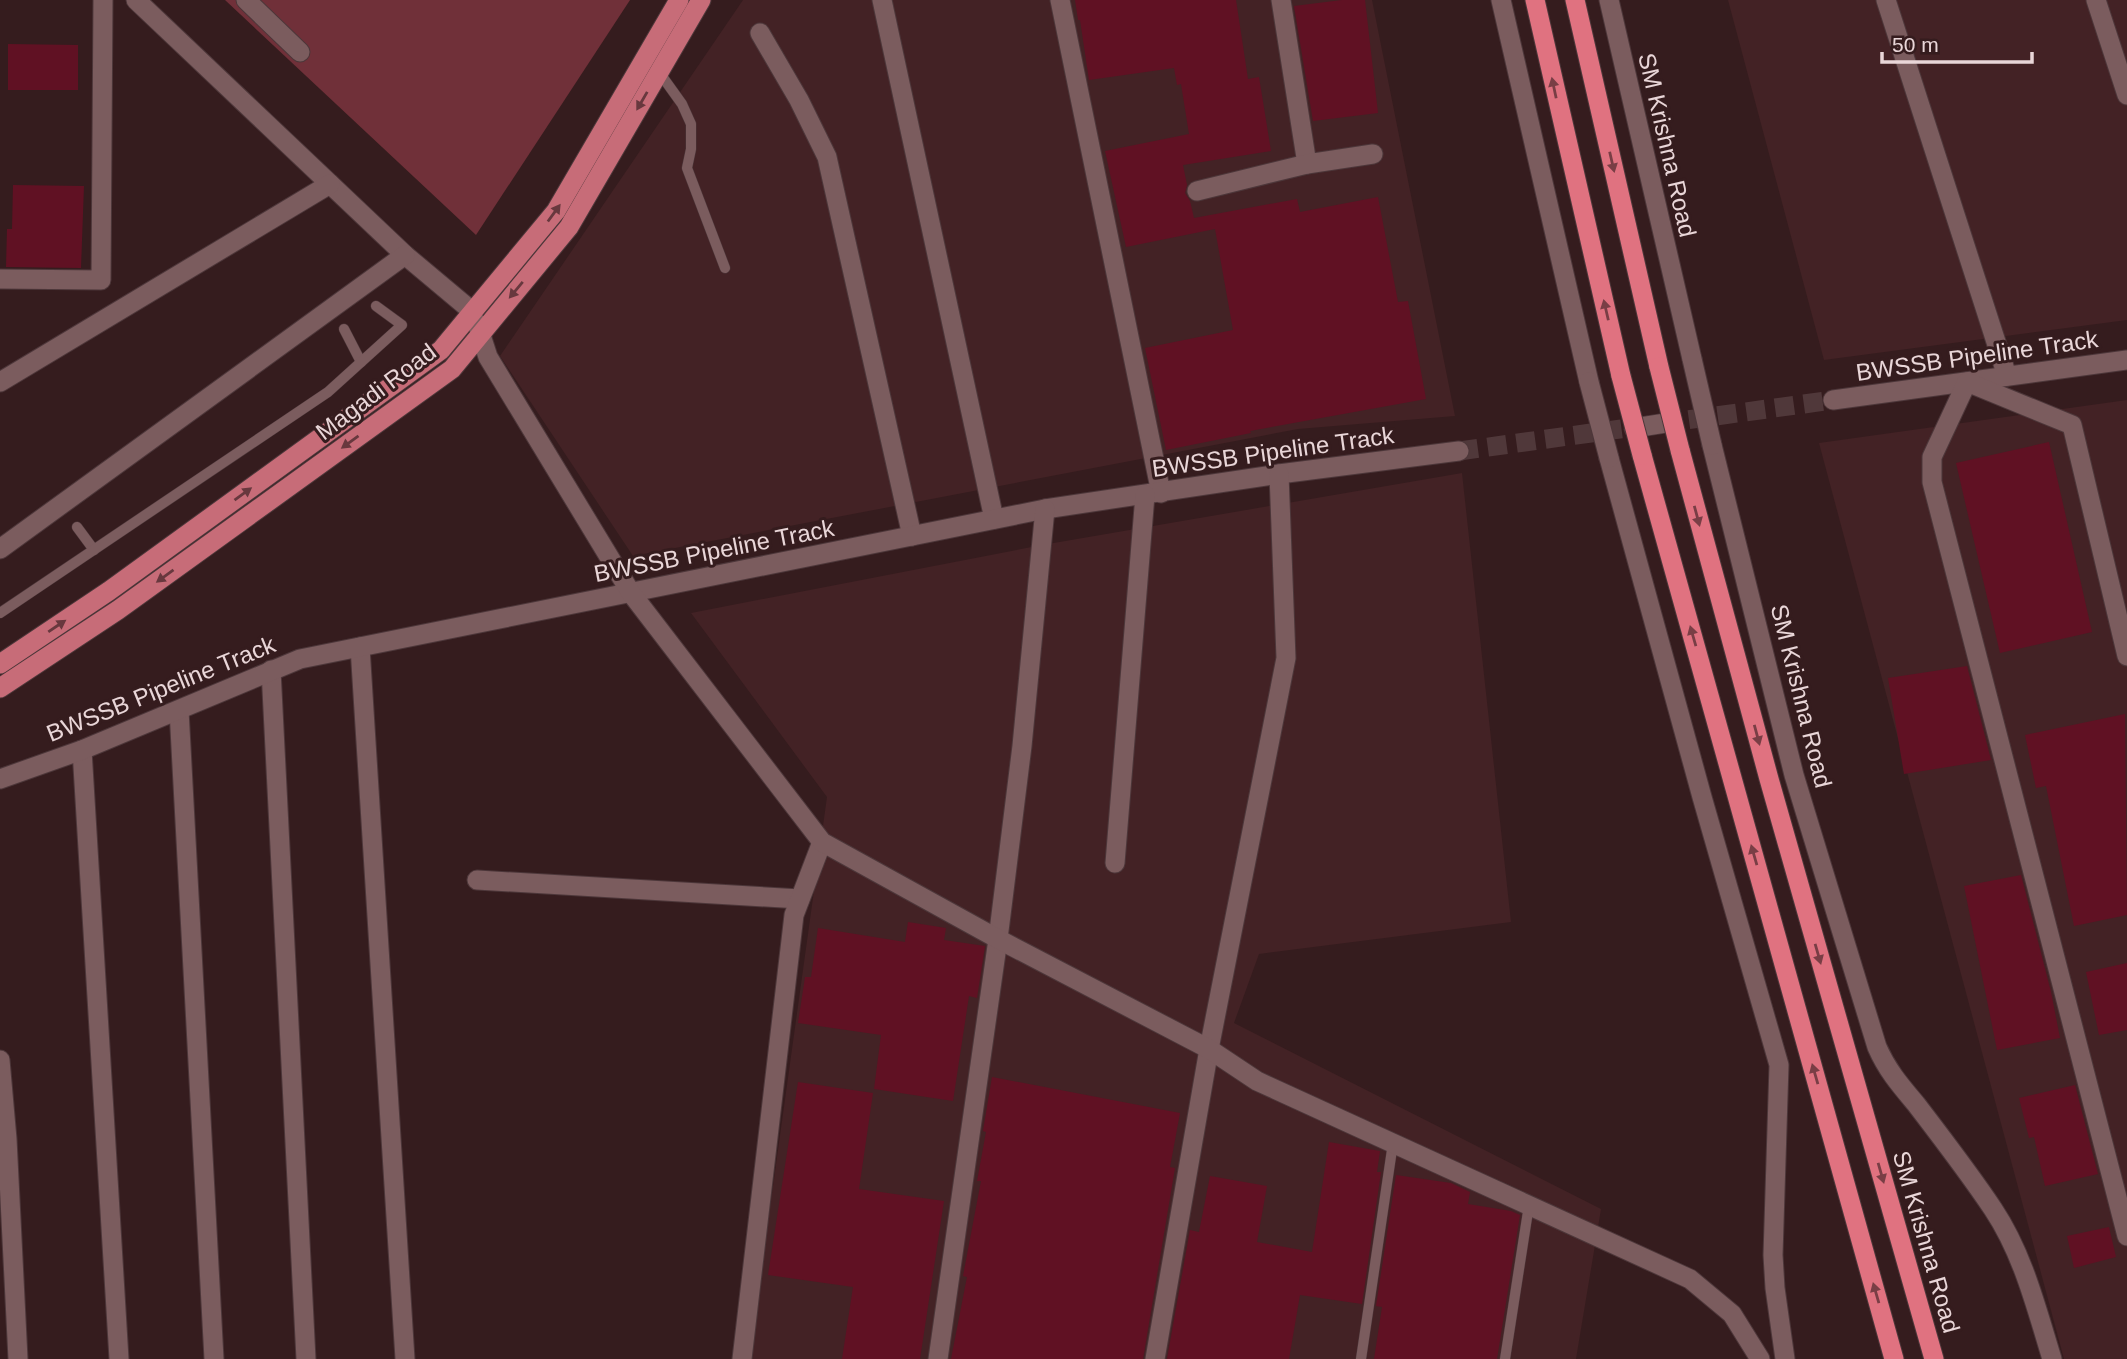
<svg xmlns="http://www.w3.org/2000/svg" width="2127" height="1359" viewBox="0 0 2127 1359" font-family="Arial,sans-serif">
  <rect width="100%" height="100%" fill="#351c1e"/>
  <!-- built -->
  <g fill="#432225">
    <path d="M 743,0 L 1372,0 L 1455,416 L 1298,429 L 633,556 L 500,356 Z"/>
    <path d="M 1728,0 L 2127,0 L 2127,320 L 1824,360 Z"/>
    <path d="M 2127,400 L 2127,1359 L 2064,1359 L 1819,443 Z"/>
    <path d="M 1462,473 L 1511,922 L 1259,954 L 1234,1023 L 1601,1209 L 1576,1359 L 749,1359 L 827,797 L 691,613 L 1042,545 Z"/>
  </g>
  <!-- green -->
  <path fill="#703039" d="M 225,0 L 630,0 L 476,235 Z"/>
  <!-- building -->
  <g fill="#601123">
    <path d="M 1075,0 L 1236,0 L 1248,79 L 1259,77 L 1271,151 L 1183,165 L 1187,185 L 1185,193 L 1190,201 L 1194,218 L 1297,199 L 1300,212 L 1378,197 L 1398,302 L 1408,301 L 1426,399 L 1250,431 L 1251,433 L 1166,450 L 1145,348 L 1233,330 L 1215,229 L 1126,247 L 1105,151 L 1189,134 L 1181,84 L 1177,85 L 1174,68 L 1089,80 L 1080,20 L 1078,20 Z"/>
    <path d="M 1342,0 L 1365,0 L 1378,113 L 1313,121 L 1294,6 Z"/>
    <path d="M 8,44 L 78,45 L 78,90 L 8,90 Z"/>
    <path d="M 13,185 L 84,186 L 81,268 L 6,267 L 7,229 L 12,229 Z"/>
    <path d="M 2049,442 L 2092,632 L 2000,653 L 1956,463 Z"/>
    <path d="M 1967,666 L 1991,760 L 1904,774 L 1888,678 Z"/>
    <path d="M 2125,714 L 2127,915 L 2074,926 L 2046,786 L 2036,788 L 2025,735 Z"/>
    <path d="M 2021,875 L 2051,992 L 2060,1038 L 1997,1050 L 1964,886 Z"/>
    <path d="M 908,922 L 946,928 L 944,940 L 985,946 L 977,998 L 969,996 L 953,1101 L 874,1089 L 881,1035 L 798,1023 L 805,977 L 811,977 L 818,928 L 905,942 Z"/>
    <path d="M 2127,963 L 2127,1030 L 2099,1035 L 2086,972 Z"/>
    <path d="M 992,1077 L 1180,1113 L 1170,1167 L 1175,1168 L 1143,1359 L 951,1359 L 967,1277 L 963,1276 L 981,1181 L 977,1181 L 986,1132 L 983,1131 Z"/>
    <path d="M 798,1082 L 873,1093 L 859,1189 L 944,1201 L 920,1359 L 842,1359 L 853,1287 L 768,1275 Z"/>
    <path d="M 2075,1085 L 2098,1174 L 2045,1186 L 2034,1137 L 2029,1138 L 2019,1098 Z"/>
    <path d="M 1329,1142 L 1380,1151 L 1377,1172 L 1381,1172 L 1362,1304 L 1300,1295 L 1289,1359 L 1167,1359 L 1190,1230 L 1199,1232 L 1210,1176 L 1267,1186 L 1257,1242 L 1312,1252 Z"/>
    <path d="M 1396,1175 L 1451,1183 L 1470,1192 L 1468,1204 L 1511,1211 L 1520,1215 L 1497,1359 L 1374,1359 L 1382,1307 L 1376,1306 Z"/>
    <path d="M 2109,1227 L 2116,1257 L 2074,1268 L 2067,1236 Z"/>
  </g>
  <g fill="none" stroke-linecap="round" stroke-linejoin="round">
    <!-- minor-tunnel -->
    <path stroke="#50383a" stroke-width="19" stroke-dasharray="19 10" stroke-linecap="butt" d="M 1459,451 L 1833,400"/>
    <!-- service casing -->
    <g stroke="#4d373a" stroke-width="11">
      <g id="service">
        <path d="M 659,72 L 682,104 L 691,124 L 691,149 L 687,168 L 725,268"/>
        <path d="M 344,329 L 361,362"/>
        <path d="M 77,527 L 94,550"/>
        <path d="M 0,613 L 328,392 L 402,325 L 376,306"/>
        <path d="M 1361,1359 L 1393,1143"/>
        <path d="M 1505,1359 L 1529,1205"/>
      </g>
    </g>
    <!-- minor casing -->
    <g stroke="#4d373a" stroke-width="21">
      <g id="minor">
        <path d="M 136,0 L 405,255 L 473,312"/>
        <path d="M 246,0 L 300,52"/>
        <path d="M 882,0 L 994,519"/>
        <path d="M 1060,0 L 1161,493"/>
        <path d="M 1281,0 L 1307,164"/>
        <path d="M 1886,0 L 2007,376"/>
        <path d="M 2096,0 L 2127,95"/>
        <path d="M 760,33 L 799,100 L 827,157 L 912,536"/>
        <path d="M 1197,191 L 1307,164 L 1373,154"/>
        <path d="M 0,279 L 101,280 L 103,0"/>
        <path d="M 0,382 L 330,184"/>
        <path d="M 1833,400 L 2127,360"/>
        <path d="M 1634,428 L 1672,422"/>
        <path d="M 0,549 L 405,255"/>
        <path d="M 360,647 L 405,1359"/>
        <path d="M 2127,656 L 2072,425 L 1967,382 L 1932,457 L 1932,482 L 2127,1236"/>
        <path d="M 271,670 L 306,1359"/>
        <path d="M 179,710 L 214,1359"/>
        <path d="M 82,750 L 119,1359"/>
        <path d="M 0,779 L 82,750 L 300,659 L 1045,509 L 1279,474 L 1459,451"/>
        <path d="M 1115,863 L 1145,495"/>
        <path d="M 477,880 L 800,899"/>
        <path d="M 0,1060 L 7,1139 L 18,1359"/>
        <path d="M 742,1359 L 794,915 L 822,842"/>
        <path d="M 938,1359 L 998,939 L 1022,746 L 1045,509"/>
        <path d="M 1155,1359 L 1209,1049 L 1286,658 L 1279,474"/>
      </g>
    </g>
    <!-- tertiary casing -->
    <g stroke="#4d373a" stroke-width="21">
      <g id="tertiary">
        <path d="M 1501,0 L 1589,382"/>
        <path d="M 1609,0 L 1692,359"/>
        <path d="M 477,323 L 488,357 L 631,593 L 822,842 L 998,939 L 1209,1049 L 1257,1081 L 1690,1279 L 1732,1314 L 1760,1359"/>
        <path d="M 1712,445 L 1794,775 L 1877,1047 C 1887,1070 1900,1085 1916,1104 C 1942,1138 1969,1173 1993,1209 C 2023,1254 2036,1307 2052,1359"/>
        <path d="M 1609,458 L 1702,797 L 1779,1065 L 1773,1255 L 1775,1288 L 1785,1359"/>
      </g>
    </g>
    <!-- primary casing -->
    <g stroke="#4d373a" stroke-width="21">
      <g id="primary">
        <path d="M 0,664 L 109,591 L 441,350 L 556,211 L 679,0"/>
        <path d="M 0,688 L 118,610 L 452,369 L 569,227 L 701,0"/>
      </g>
    </g>
    <!-- trunk casing -->
    <g stroke="#4d373a" stroke-width="21">
      <g id="trunk">
        <path d="M 1535,0 L 1621,376"/>
        <path d="M 1575,0 L 1659,367"/>
        <path d="M 1680,450 L 1769,779 L 1934,1359"/>
        <path d="M 1642,455 L 1894,1359"/>
      </g>
    </g>
    <!-- service -->
    <use href="#service" stroke="#7b5c5e" stroke-width="10"/>
    <!-- minor -->
    <use href="#minor" stroke="#7b5c5e" stroke-width="19"/>
    <!-- tertiary -->
    <use href="#tertiary" stroke="#7b5c5e" stroke-width="19"/>
    <!-- primary -->
    <use href="#primary" stroke="#c76c78" stroke-width="19"/>
    <!-- trunk -->
    <use href="#trunk" stroke="#e07280" stroke-width="19"/>
    <!-- tertiary-bridge casing -->
    <g stroke="#4d373a" stroke-width="21" stroke-linecap="butt">
      <g id="tertiary-bridge">
        <path d="M 1692,359 L 1712,445"/>
        <path d="M 1589,382 L 1609,458"/>
      </g>
    </g>
    <!-- trunk-bridge casing -->
    <g stroke="#4d373a" stroke-width="21" stroke-linecap="butt">
      <g id="trunk-bridge">
        <path d="M 1659,367 L 1680,450"/>
        <path d="M 1621,376 L 1642,455"/>
      </g>
    </g>
    <!-- tertiary-bridge -->
    <use href="#tertiary-bridge" stroke="#7b5c5e" stroke-width="19"/>
    <!-- trunk-bridge -->
    <use href="#trunk-bridge" stroke="#e07280" stroke-width="19"/>
  </g>
  <!-- one-way arrows -->
  <defs><path id="oneway-solid" d="M-6-.8H1V-3.2L6.5 0L1 3.2V.8H-6Z" transform="scale(1.75)"/></defs>
  <g fill="#793e45">
    <use href="#oneway-solid" transform="translate(1554 88) rotate(-102)"/>
    <use href="#oneway-solid" transform="translate(1612 162) rotate(77)"/>
    <use href="#oneway-solid" transform="translate(1606 310) rotate(-103)"/>
    <use href="#oneway-solid" transform="translate(1697 516) rotate(75)"/>
    <use href="#oneway-solid" transform="translate(1693 636) rotate(-106)"/>
    <use href="#oneway-solid" transform="translate(1757 735) rotate(75)"/>
    <use href="#oneway-solid" transform="translate(1754 855) rotate(-106)"/>
    <use href="#oneway-solid" transform="translate(1818 954) rotate(74)"/>
    <use href="#oneway-solid" transform="translate(1815 1074) rotate(-106)"/>
    <use href="#oneway-solid" transform="translate(1881 1173) rotate(74)"/>
    <use href="#oneway-solid" transform="translate(1876 1293) rotate(-106)"/>
  </g>
  <g fill="#68383e">
    <use href="#oneway-solid" transform="translate(642 101) rotate(120)"/>
    <use href="#oneway-solid" transform="translate(554 213) rotate(-54)"/>
    <use href="#oneway-solid" transform="translate(516 290) rotate(130)"/>
    <use href="#oneway-solid" transform="translate(350 442) rotate(144)"/>
    <use href="#oneway-solid" transform="translate(243 494) rotate(-36)"/>
    <use href="#oneway-solid" transform="translate(165 576) rotate(144)"/>
    <use href="#oneway-solid" transform="translate(57 626) rotate(-34)"/>
  </g>
  <g text-anchor="middle" stroke-width="6" stroke-linejoin="round" paint-order="stroke">
    <!-- street labels -->
    <g font-size="24" fill="#e9d6d8" stroke="#351c1e">
      <text transform="translate(1667 145) rotate(77)" y="8">SM Krishna Road</text>
      <text transform="translate(1977 356) rotate(-8)" y="8">BWSSB Pipeline Track</text>
      <text transform="translate(376 392) rotate(-37)" y="8">Magadi Road</text>
      <text transform="translate(1273 452) rotate(-8)" y="8">BWSSB Pipeline Track</text>
      <text transform="translate(714 551) rotate(-11)" y="8">BWSSB Pipeline Track</text>
      <text transform="translate(161 689) rotate(-22)" y="8">BWSSB Pipeline Track</text>
      <text transform="translate(1801 696) rotate(76)" y="8">SM Krishna Road</text>
      <text transform="translate(1926 1242) rotate(74)" y="8">SM Krishna Road</text>
    </g>
  </g>
  <!-- scale -->
  <path d="M1882 52v10h150v-10" fill="none" stroke="#e9d6d8" stroke-width="3.5"/>
  <text x="1892" y="52" font-size="21" fill="#e9d6d8" stroke="#351c1e" stroke-width="5" paint-order="stroke">50 m</text>
</svg>
